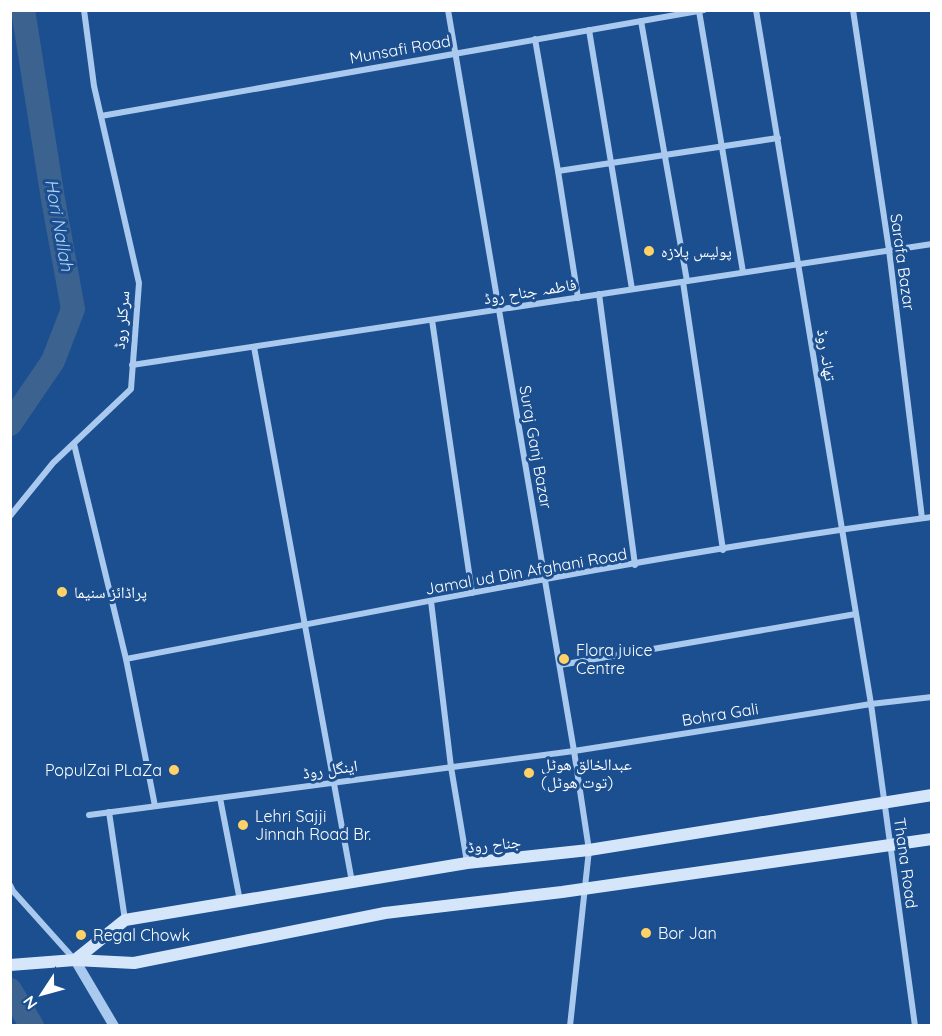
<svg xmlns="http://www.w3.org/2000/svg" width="942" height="1036" viewBox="0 0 942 1036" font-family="Quicksand,'Noto Naskh Arabic',sans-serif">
  <rect width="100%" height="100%" fill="#1b4f8f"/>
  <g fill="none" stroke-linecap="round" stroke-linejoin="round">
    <!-- canal -->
    <g stroke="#3c6290" stroke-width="24">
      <path d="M 10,424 L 53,361 L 73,309 L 53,199 L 23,10"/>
      <path d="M 10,990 L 32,1026"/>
    </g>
    <!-- minor -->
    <g stroke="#a9c9ee" stroke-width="6">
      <path d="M 448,10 L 574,751 L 589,850 L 570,1026"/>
      <path d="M 756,10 L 871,704 L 915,1026"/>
      <path d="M 853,10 L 889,250 L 922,518"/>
      <path d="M 699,11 L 743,272"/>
      <path d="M 641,21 L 687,281"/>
      <path d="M 589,30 L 632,289"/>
      <path d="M 535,39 L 558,171 L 578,298"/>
      <path d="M 101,116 L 704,10"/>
      <path d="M 558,171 L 778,138"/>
      <path d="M 683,282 L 723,550"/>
      <path d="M 599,294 L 635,565"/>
      <path d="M 432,320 L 472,593"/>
      <path d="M 254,347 L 352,882"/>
      <path d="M 132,365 L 932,244"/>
      <path d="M 74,444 L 126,659 L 155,806"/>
      <path d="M 10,516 L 53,463 L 131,389 L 139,283 L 94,86 L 84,10"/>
      <path d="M 431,601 L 451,767 L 467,862"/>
      <path d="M 126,659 C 394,608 661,553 932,517"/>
      <path d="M 560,665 L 856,614"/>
      <path d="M 220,798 L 240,901"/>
      <path d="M 109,812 L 125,920"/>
      <path d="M 89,815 L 574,751 L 871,704 L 932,697"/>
      <path d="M 10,885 L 13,891 L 74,959"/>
    </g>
    <!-- tertiary -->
    <path stroke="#a9c9ee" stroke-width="10" d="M 75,960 L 114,1026"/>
    <!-- secondary -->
    <g stroke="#d6e6fa" stroke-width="12">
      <path d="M 75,960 L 125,920 L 467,863 L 589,850 L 932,795"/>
      <path d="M 10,965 L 75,960 L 134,963 L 385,913 L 562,892 L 932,839"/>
    </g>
  </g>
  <!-- markers -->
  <g fill="#ffd166" stroke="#1b4f8f" stroke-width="2">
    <circle cx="649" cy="251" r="6"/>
    <circle cx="62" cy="592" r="6"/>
    <circle cx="564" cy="659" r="6"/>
    <circle cx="174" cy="770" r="6"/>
    <circle cx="529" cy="773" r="6"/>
    <circle cx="243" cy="825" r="6"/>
    <circle cx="646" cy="933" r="6"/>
    <circle cx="81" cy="935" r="6"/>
  </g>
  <g text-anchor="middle" stroke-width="6" stroke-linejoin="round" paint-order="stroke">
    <!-- street labels -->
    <g font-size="16" fill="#fff" stroke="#1b4f8f">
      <text transform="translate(400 49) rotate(-10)" y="6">Munsafi Road</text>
      <text transform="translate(903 262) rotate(82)" y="6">Sarafa Bazar</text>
      <text transform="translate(530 291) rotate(-9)" y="6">فاطمہ جناح روڈ</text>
      <text transform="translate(121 320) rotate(-85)" y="6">سرکلر روڈ</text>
      <text transform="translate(827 355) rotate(81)" y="6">تھانہ روڈ</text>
      <text transform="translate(536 447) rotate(80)" y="6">Suraj Ganj Bazar</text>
      <text transform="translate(526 571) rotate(-10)" y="6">Jamal ud Din Afghani Road</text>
      <text transform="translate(720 714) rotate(-9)" y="6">Bohra Gali</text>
      <text transform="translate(330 769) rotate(-8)" y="6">اینگل روڈ</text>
      <text transform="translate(494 844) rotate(-6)" y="6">جناح روڈ</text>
      <text transform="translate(906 863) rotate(82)" y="6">Thana Road</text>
    </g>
    <!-- poi labels -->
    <g font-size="16" fill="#fff" stroke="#1b4f8f" text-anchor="start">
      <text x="661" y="257">پولیس پلازہ</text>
      <text x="74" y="598">پراڈائز سنیما</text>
      <text x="576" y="656">Flora juice<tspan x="576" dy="18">Centre</tspan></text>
      <text x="541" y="770">عبدالخالق ھوٹل<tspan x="541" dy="18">(توت ھوٹل)</tspan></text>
      <text x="162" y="776" text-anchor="end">PopulZai PLaZa</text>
      <text x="255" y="822">Lehri Sajji<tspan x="255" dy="18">Jinnah Road Br.</tspan></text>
      <text x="658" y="939">Bor Jan</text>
      <text x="93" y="941">Regal Chowk</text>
    </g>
    <!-- water labels -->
    <g font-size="18" font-style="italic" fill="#b5d3f5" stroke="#1b4f8f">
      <text transform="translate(59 225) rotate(80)" y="6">Hori Nallah</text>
    </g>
  </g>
  <!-- border -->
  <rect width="942" height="1036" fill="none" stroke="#ffffff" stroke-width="24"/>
  <!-- north arrow -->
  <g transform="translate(42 994) rotate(234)" stroke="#1b4f8f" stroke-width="4.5" paint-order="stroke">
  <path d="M0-4.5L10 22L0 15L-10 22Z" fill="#ffffff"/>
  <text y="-9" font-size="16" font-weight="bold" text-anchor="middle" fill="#ffffff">N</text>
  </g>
</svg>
